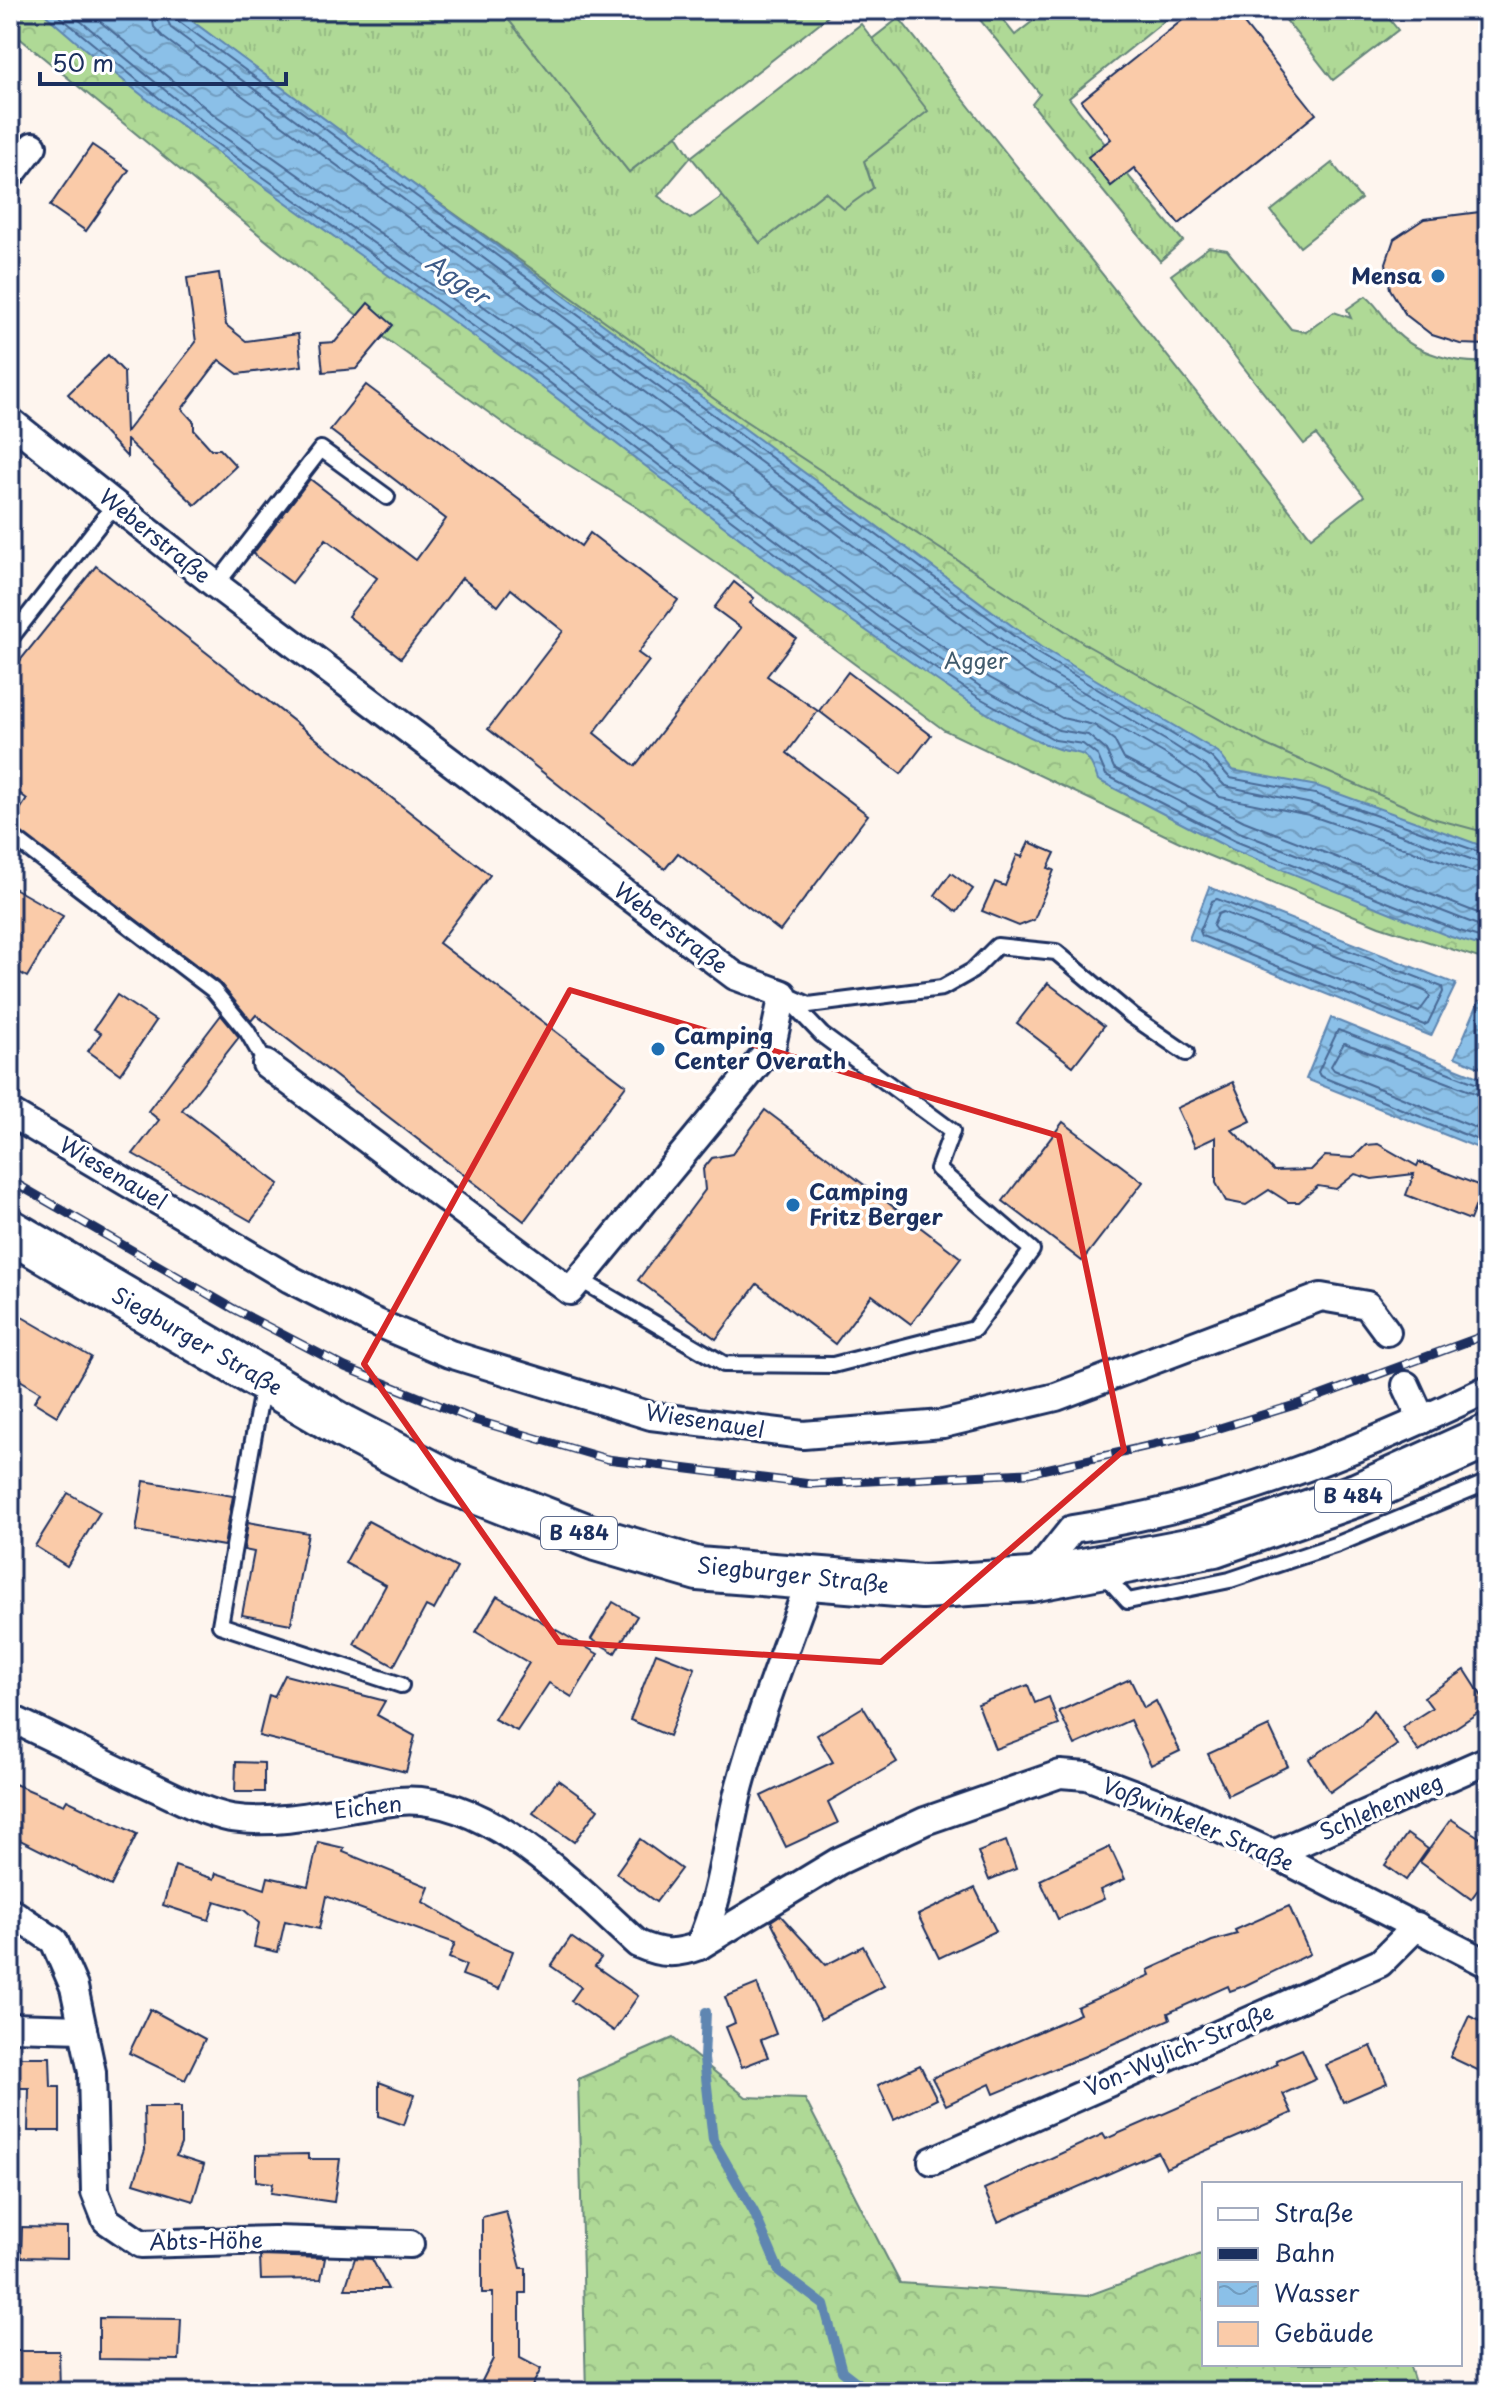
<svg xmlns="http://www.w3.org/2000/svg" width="1498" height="2402" viewBox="0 0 1498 2402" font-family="'Playpen Sans',sans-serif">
  <defs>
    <pattern id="grass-tufts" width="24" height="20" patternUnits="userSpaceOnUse" patternTransform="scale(2)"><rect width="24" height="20" fill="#afd996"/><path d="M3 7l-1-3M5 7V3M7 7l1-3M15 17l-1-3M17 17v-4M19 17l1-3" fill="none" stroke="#96bb84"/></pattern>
    <pattern id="forest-crowns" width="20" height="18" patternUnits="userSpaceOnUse" patternTransform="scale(2)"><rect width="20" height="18" fill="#afd996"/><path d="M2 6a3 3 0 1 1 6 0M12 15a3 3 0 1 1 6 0" fill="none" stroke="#96bb84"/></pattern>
    <pattern id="water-waves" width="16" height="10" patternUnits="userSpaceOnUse" patternTransform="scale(2)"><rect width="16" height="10" fill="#8bc0e8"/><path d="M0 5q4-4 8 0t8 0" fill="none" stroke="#719cbf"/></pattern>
  </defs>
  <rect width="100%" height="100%" fill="#fef5ee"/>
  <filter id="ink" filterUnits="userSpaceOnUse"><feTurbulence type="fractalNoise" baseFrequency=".0125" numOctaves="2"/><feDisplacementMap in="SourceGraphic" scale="16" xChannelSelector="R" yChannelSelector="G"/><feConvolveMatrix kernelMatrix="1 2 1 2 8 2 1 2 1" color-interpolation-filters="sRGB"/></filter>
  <g filter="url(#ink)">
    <!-- grass -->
    <g fill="url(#grass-tufts)" stroke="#65847a" stroke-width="2">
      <path d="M 177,10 L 501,10 L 629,172 L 677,135 L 691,157 L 658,196 L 690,219 L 723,196 L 760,243 L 825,192 L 873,187 L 864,161 L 927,111 L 872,39 L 899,18 L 1311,537 L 1364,496 L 1316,435 L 1304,444 L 1171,275 L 1209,247 L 1227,250 L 1291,329 L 1306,332 L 1334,312 L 1351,318 L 1347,309 L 1366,296 C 1378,306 1385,319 1394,330 C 1415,354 1459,364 1488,362 L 1488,848 L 1181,729 L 450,213 Z"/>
      <path d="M 972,10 L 995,10 L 1015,35 L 1047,10 L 1178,10 L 1069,98 L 1105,144 L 1111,186 L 1127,174 L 1183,241 L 1160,261 L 1032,104 L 1040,94 Z"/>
      <path d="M 1278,10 L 1382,10 L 1398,30 L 1333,80 Z"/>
    </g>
    <!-- forest -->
    <g fill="url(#forest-crowns)" stroke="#65847a" stroke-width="2">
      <path d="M 10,10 L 176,10 L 212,41 L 744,420 L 1088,646 L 1264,744 L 1432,818 L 1488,833 L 1488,961 L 1379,926 L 1207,855 L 944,730 L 749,586 L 635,506 L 514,431 L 385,338 L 17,36 L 10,29 Z"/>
      <path d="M 673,2038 L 746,2097 L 805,2099 L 900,2283 L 1087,2296 L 1204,2253 L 1204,2364 L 1409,2364 L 1418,2392 L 586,2392 L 578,2079 Z"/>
    </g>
    <!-- pitch -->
    <g fill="#afd996" stroke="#65847a" stroke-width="2">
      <path d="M 501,10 L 836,10 L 629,172 Z"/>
      <path d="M 861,24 L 928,111 L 864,161 L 873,188 L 844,209 L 825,192 L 760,243 L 691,157 Z"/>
      <path d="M 1332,163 L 1361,199 L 1300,247 L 1271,211 Z"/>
    </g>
    <!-- water -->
    <g fill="url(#water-waves)" stroke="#5e86b1" stroke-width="2">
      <path d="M 40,10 L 177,10 L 1041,647 L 1218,752 L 1232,770 L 1317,786 L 1488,848 L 1488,948 L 1451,937 L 1231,849 L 1098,780 C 1086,743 1078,758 1050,746 C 986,719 927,673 871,634 C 742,545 621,444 495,352 C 342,239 182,137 40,10 Z"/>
      <path d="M 1209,887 L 1456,984 L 1431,1036 L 1189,939 Z"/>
      <path d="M 1479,1001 L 1488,1005 L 1488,1071 L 1455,1057 Z"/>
      <path d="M 1331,1018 L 1488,1081 L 1488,1152 L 1306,1079 Z"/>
    </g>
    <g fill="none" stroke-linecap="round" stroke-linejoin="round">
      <!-- shore -->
      <g stroke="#486995" stroke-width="2">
        <path d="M 52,10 L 204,135 L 501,346 L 872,626 L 978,697 L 1055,740 L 1083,744 L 1098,756 L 1106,775 L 1235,841 L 1454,929 L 1488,940"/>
        <path d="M 67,10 L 210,127 L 507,338 L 878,617 L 984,689 L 1058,730 L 1088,735 L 1106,750 L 1114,768 L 1239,832 L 1488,929"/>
        <path d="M 86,10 L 218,118 L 514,328 L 885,608 L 990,678 L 1062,718 L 1094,725 L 1114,740 L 1124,759 L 1244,821 L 1488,917"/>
        <path d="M 151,10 L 154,27 L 164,38 L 1025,672 L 1165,754 L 1197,775 L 1220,797 L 1309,815 L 1488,877"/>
        <path d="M 163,10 L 171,28 L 1032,662 L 1172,744 L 1206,766 L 1225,786 L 1312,804 L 1488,865"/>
        <path d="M 173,10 L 177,20 L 1037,653 L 1212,758 L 1230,778 L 1315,794 L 1488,855"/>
        <path d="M 1217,899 L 1442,987 L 1443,992 L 1428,1023 L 1424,1025 L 1202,936 L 1200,931 L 1212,901 Z"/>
        <path d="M 1223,912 L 1427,992 L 1430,997 L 1419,1012 L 1216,930 L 1213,926 L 1218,914 Z"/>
        <path d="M 1488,1088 L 1338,1030 L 1318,1072 L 1320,1076 L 1488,1144"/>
        <path d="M 1488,1098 L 1344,1043 L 1331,1066 L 1334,1070 L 1488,1133"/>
      </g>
      <!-- stream -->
      <path stroke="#5e86b1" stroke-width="10" d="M 706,2012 L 704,2059 L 713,2140 L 754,2212 L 779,2271 L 824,2305 L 842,2371 L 869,2392"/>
    </g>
    <!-- building -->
    <g fill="#facba9" stroke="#1b2f5e" stroke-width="2">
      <path d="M 1195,10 L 1233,10 L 1316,114 L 1179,224 L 1134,168 L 1111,186 L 1088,157 L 1111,139 L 1081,101 Z"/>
      <path d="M 92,145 L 129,170 L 86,231 L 50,206 Z"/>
      <path d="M 1488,211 L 1488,345 L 1460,344 L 1432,335 L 1406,315 L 1390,289 L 1386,263 L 1394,239 L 1424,219 Z"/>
      <path d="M 219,273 L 226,325 L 246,341 L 298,334 L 302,366 L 238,374 L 219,360 L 182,409 L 194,422 L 194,430 L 211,449 L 220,449 L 236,466 L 195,505 L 127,440 L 127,457 L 68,394 L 108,355 L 124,372 L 126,432 L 196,342 L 187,278 Z"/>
      <path d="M 368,303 L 393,325 L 356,369 L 323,372 L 320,343 L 335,342 Z"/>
      <path d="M 366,385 L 581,546 L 590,533 L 678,600 L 638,653 L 649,661 L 594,733 L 635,766 L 741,628 L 714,608 L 734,582 L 754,598 L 750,603 L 796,638 L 767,676 L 818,711 L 787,753 L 868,815 L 780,931 L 678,853 L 665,869 L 488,729 L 563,631 L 511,589 L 498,606 L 462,578 L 401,658 L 348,616 L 377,578 L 326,539 L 292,583 L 253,554 L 310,479 L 416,560 L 446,519 L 330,430 Z"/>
      <path d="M 96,566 L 490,875 L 439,943 L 626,1085 L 524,1221 L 256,1015 L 251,1021 L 219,982 L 10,825 L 27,799 L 10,786 L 10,673 Z"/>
      <path d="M 848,672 L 931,735 L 901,774 L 819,711 Z"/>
      <path d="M 1029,842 L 1055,853 L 1048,868 L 1054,870 L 1034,920 L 1019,926 L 982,911 L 995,882 L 1005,886 L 1017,855 L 1022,857 Z"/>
      <path d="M 951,873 L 973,889 L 957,912 L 935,895 Z"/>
      <path d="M 10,886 L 63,916 L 27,977 L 10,967 Z"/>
      <path d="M 1048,983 L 1104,1026 L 1073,1066 L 1017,1023 Z"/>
      <path d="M 117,995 L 156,1021 L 120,1074 L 88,1051 L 101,1033 L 94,1029 Z"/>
      <path d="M 221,1015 L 239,1037 L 182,1110 L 279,1184 L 251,1221 L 133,1154 L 159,1120 L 148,1111 Z"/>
      <path d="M 1233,1082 L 1251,1121 L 1232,1130 L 1274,1171 L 1311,1170 L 1325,1156 L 1353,1158 L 1366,1145 L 1378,1144 L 1417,1166 L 1419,1162 L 1483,1187 L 1470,1220 L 1406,1195 L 1414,1174 L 1372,1179 L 1355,1174 L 1336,1189 L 1318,1186 L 1299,1202 L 1288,1202 L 1269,1190 L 1246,1205 L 1226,1201 L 1216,1183 L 1216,1137 L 1195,1147 L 1177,1108 Z"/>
      <path d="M 765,1110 L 961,1258 L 911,1324 L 872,1295 L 835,1344 L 757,1284 L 716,1339 L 638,1280 L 705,1190 L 703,1169 L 712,1158 L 732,1154 Z"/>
      <path d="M 1063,1122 L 1143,1182 L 1082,1261 L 1003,1201 Z"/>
      <path d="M 10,1310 L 91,1357 L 57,1416 L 34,1402 L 40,1392 L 10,1374 Z"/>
      <path d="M 144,1481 L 233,1496 L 224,1546 L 136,1531 Z"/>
      <path d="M 68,1493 L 100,1512 L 67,1566 L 35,1546 Z"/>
      <path d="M 368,1521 L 457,1568 L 434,1610 L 426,1606 L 394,1666 L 354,1644 L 386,1585 L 345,1563 Z"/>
      <path d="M 248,1522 L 308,1533 L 291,1624 L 242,1615 L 254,1552 L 244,1550 Z"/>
      <path d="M 497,1596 L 598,1654 L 572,1697 L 549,1683 L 517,1731 L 494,1719 L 529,1663 L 476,1632 Z"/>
      <path d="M 613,1602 L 637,1616 L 615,1653 L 591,1639 Z"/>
      <path d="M 656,1653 L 695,1668 L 669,1736 L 630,1720 Z"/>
      <path d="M 1465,1670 L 1488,1706 L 1419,1752 L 1402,1727 L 1432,1708 L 1424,1697 Z"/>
      <path d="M 285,1675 L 385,1701 L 377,1715 L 415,1736 L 406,1772 L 259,1736 L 269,1695 L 274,1697 Z"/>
      <path d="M 1130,1679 L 1144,1708 L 1156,1701 L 1180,1751 L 1151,1765 L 1130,1720 L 1075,1745 L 1059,1711 Z"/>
      <path d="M 1028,1685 L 1035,1703 L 1049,1697 L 1059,1725 L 995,1749 L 978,1704 Z"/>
      <path d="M 863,1707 L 897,1762 L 828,1802 L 838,1823 L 786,1847 L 761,1796 L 833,1762 L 817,1735 Z"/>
      <path d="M 1373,1710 L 1397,1745 L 1330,1792 L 1309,1759 L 1360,1726 Z"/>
      <path d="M 1269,1726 L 1288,1766 L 1228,1795 L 1208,1754 Z"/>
      <path d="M 236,1762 L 264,1763 L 264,1792 L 235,1792 Z"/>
      <path d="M 558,1780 L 598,1809 L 574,1842 L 533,1813 Z"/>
      <path d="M 10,1782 L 64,1805 L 67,1800 L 137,1834 L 111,1886 L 10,1835 Z"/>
      <path d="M 1451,1819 L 1488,1843 L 1488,1876 L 1471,1899 L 1420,1862 Z"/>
      <path d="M 1407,1834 L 1428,1849 L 1406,1880 L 1385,1865 Z"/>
      <path d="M 640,1839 L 681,1869 L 656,1902 L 616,1873 Z"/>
      <path d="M 1006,1841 L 1016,1869 L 989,1880 L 978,1852 Z"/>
      <path d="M 318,1842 L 344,1848 L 343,1852 L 429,1887 L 423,1902 L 493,1943 L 513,1951 L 499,1989 L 462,1975 L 466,1965 L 449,1958 L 455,1943 L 326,1896 L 319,1929 L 285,1921 L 278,1952 L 254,1947 L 259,1923 L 244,1910 L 215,1901 L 209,1920 L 163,1905 L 175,1866 L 214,1879 L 216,1873 L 265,1889 L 268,1877 L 308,1886 Z"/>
      <path d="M 1110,1847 L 1125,1879 L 1100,1890 L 1104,1899 L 1058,1919 L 1040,1880 Z"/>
      <path d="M 975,1888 L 996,1931 L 939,1958 L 918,1915 Z"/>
      <path d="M 1289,1906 L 1310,1954 L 1244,1986 L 1230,1991 L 1228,1986 L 1168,2013 L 1170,2019 L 1085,2056 L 994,2094 L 990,2084 L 946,2105 L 932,2078 L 1080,2014 L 1077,2007 L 1150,1975 L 1148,1970 L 1212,1941 L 1237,1934 L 1235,1930 Z"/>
      <path d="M 780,1915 L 826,1965 L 863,1946 L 884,1986 L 821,2019 L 771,1921 Z"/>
      <path d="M 571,1937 L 601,1958 L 595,1966 L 638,1996 L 614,2031 L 571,2001 L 581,1987 L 551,1966 Z"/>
      <path d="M 757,1984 L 776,2034 L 761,2040 L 768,2057 L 742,2067 L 726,2027 L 735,2023 L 725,1997 Z"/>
      <path d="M 150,2009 L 205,2039 L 185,2080 L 129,2053 Z"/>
      <path d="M 1469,2016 L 1488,2025 L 1488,2075 L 1450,2057 Z"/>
      <path d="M 1371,2046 L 1387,2083 L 1343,2102 L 1326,2065 Z"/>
      <path d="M 1302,2049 L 1316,2079 L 1283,2094 L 1292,2113 L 1166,2168 L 1158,2152 L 998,2222 L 984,2189 L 1103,2134 L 1106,2139 L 1278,2064 L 1276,2060 Z"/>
      <path d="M 19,2057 L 50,2057 L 51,2087 L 60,2087 L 60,2131 L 28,2131 L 29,2088 L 19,2088 Z"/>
      <path d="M 920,2065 L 937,2099 L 894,2120 L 878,2085 Z"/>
      <path d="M 379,2082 L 414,2095 L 404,2125 L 379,2116 Z"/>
      <path d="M 144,2107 L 181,2107 L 181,2144 L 176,2156 L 204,2165 L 193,2201 L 134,2183 L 145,2150 Z"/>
      <path d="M 308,2154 L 308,2159 L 340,2159 L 334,2202 L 271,2193 L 273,2183 L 256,2181 L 256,2155 Z"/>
      <path d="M 506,2211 L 521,2268 L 526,2268 L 526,2293 L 520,2293 L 520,2358 L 541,2369 L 529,2392 L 484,2392 L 488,2385 L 482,2381 L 493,2359 L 493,2293 L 482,2293 L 482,2217 Z"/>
      <path d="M 22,2227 L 67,2228 L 67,2258 L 21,2257 Z"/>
      <path d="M 260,2256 L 325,2258 L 321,2279 L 261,2280 Z"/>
      <path d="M 355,2258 L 372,2259 L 388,2289 L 345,2289 Z"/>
      <path d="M 99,2318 L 181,2319 L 179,2360 L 99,2359 Z"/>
      <path d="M 10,2351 L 59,2351 L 60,2392 L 10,2392 Z"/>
    </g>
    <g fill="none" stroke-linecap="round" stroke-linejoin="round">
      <!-- service casing -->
      <g stroke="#1b2f5e" stroke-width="20">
        <g id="service">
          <path d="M 216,585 L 321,449 L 387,497"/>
          <path d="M 10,639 L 115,504"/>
          <path d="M 10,835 L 213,990 L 247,1031 L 266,1064"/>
          <path d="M 791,997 L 809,1005 L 942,988 L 972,971 L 997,946 L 1056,952 L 1132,1016 L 1186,1053"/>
          <path d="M 579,1279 L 724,1364 L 833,1365 L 974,1329 L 1032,1250 L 938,1169 L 952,1131 L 822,1035 L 783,994"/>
          <path d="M 263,1384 L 220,1625 L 401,1685"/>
          <path d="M 1102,1572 L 1128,1601 L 1230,1580 L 1338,1544 L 1488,1482"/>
        </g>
      </g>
      <!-- minor casing -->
      <g stroke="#1b2f5e" stroke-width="32">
        <g id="minor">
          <path d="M 10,176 L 33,146"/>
          <path d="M 10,421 L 216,585 L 735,976 L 783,994 L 772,1046 L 570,1291 L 266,1064"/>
          <path d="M 10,1113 L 290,1279 L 368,1319 L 450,1354 L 651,1416 L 803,1435 L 943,1424 L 1056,1397 L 1321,1297 L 1367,1305 L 1387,1332"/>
          <path d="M 1406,1385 L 1422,1420"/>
          <path d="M 1031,1580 L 1072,1529 C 1219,1508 1354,1453 1488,1389"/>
          <path d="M 10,1718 C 60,1741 108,1766 158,1789 C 181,1800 206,1813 231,1818 C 285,1827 345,1807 399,1801 C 488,1793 577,1889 638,1944 C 661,1954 675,1955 699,1946 L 839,1861 L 925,1821 L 1060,1774 L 1087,1776 L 1180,1811 L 1274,1854 L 1488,1964"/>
          <path d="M 1274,1854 L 1488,1760"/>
          <path d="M 10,1911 L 54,1941 L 74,1987 L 92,2072 L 95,2192 L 106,2220 L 141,2244 L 274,2240 L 410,2244"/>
          <path d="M 699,1946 C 722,1896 726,1838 740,1785 C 759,1715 786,1648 810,1580"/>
          <path d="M 10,2027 L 83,2029"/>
          <path d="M 932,2161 L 1380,1963 L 1417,1926"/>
        </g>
      </g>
      <!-- primary casing -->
      <g stroke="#1b2f5e" stroke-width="48">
        <path id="primary" d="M 10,1231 L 344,1427 L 448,1481 L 596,1539 L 698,1569 L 922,1587 L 1031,1580 L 1214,1545 L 1359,1494 L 1488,1436"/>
      </g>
      <!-- service -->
      <use href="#service" stroke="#fff" stroke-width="14"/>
      <!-- minor -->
      <use href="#minor" stroke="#fff" stroke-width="26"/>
      <!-- primary -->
      <use href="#primary" stroke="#fff" stroke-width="42"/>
      <!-- rail casing -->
      <g stroke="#1b2f5e" stroke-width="9">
        <path id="rail" d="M 10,1180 L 234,1309 L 345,1367 L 475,1420 L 607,1459 L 811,1484 L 1028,1473 L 1197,1435 L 1298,1404 L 1488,1334"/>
      </g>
      <!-- rail -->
      <use href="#rail" stroke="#fff" stroke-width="6" stroke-dasharray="18" stroke-linecap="butt"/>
    </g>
  </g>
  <!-- marked area -->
  <path fill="none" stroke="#d62828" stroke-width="6" stroke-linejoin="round" d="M 570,990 L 1059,1136 L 1124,1450 L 881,1662 L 559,1642 L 364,1364 Z"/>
  <!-- markers -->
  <g fill="#1f6fb2" stroke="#fff" stroke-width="3">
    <circle cx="1438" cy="276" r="8"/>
    <circle cx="658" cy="1049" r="8"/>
    <circle cx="793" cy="1205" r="8"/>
  </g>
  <g text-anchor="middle" stroke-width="7" stroke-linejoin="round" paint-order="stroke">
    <!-- shield labels -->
    <g fill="#fff" stroke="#5f6d8e" stroke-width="2">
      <rect x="1315" y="1480" width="76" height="32" rx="6"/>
      <rect x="541" y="1517" width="76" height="32" rx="6"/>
    </g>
    <g font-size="20" font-weight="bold" fill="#1b2f5e">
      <text x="1353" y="1503">B 484</text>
      <text x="579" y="1540">B 484</text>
    </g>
    <!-- poi labels -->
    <g font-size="22" font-weight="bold" fill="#1b2f5e" stroke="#fff" text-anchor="start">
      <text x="1422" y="284" text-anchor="end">Mensa</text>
      <text x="674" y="1044">Camping<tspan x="674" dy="25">Center Overath</tspan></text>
      <text x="809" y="1200">Camping<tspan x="809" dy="25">Fritz Berger</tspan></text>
    </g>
    <!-- street labels -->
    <g font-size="22" fill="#1b2f5e" stroke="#fff">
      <text transform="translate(155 536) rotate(39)" y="8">Weberstraße</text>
      <text transform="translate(671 928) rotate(37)" y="8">Weberstraße</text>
      <text transform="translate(113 1173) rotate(31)" y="8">Wiesenauel</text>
      <text transform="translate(197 1341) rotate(30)" y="8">Siegburger Straße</text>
      <text transform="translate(705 1421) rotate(9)" y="8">Wiesenauel</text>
      <text transform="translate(793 1575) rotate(6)" y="8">Siegburger Straße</text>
      <text transform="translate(368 1807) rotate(-6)" y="8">Eichen</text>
      <text transform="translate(1381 1807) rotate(-24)" y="8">Schlehenweg</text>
      <text transform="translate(1198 1824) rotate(23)" y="8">Voßwinkeler Straße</text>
      <text transform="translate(1179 2050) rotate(-23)" y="8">Von-Wylich-Straße</text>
      <text transform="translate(206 2241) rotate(-1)" y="8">Abts-Höhe</text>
    </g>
    <!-- park labels -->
    <g font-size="22" fill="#405a6c" stroke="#fff">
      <text x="976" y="669">Agger</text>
    </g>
    <!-- water labels -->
    <g font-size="24" font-style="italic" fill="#3d5a87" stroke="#fff">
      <text transform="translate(457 280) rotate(35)" y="8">Agger</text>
    </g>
  </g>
  <!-- margin -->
  <rect width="1498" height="2402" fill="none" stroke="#fff" stroke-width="40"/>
  <rect x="20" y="20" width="1458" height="2362" fill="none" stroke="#1b2f5e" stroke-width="3" filter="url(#ink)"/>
  <!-- legend -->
  <rect x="1202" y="2182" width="260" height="184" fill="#ffffff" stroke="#a4acbf" stroke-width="2"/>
  <rect x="1218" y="2208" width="40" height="12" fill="#ffffff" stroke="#a4acbf" stroke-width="2"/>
  <text x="1274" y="2222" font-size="24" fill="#1b2f5e">Straße</text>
  <rect x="1218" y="2248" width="40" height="12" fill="#1b2f5e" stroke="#a4acbf" stroke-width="2"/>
  <text x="1274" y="2262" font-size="24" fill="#1b2f5e">Bahn</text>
  <rect x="1218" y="2282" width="40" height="24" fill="url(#water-waves)" stroke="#a4acbf" stroke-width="2"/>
  <text x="1274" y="2302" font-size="24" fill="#1b2f5e">Wasser</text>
  <rect x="1218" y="2322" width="40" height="24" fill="#facba9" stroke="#a4acbf" stroke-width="2"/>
  <text x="1274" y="2342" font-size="24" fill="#1b2f5e">Gebäude</text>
  <!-- scale -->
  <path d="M40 72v12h246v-12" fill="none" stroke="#1b2f5e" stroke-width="4"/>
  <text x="52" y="72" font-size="24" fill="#1b2f5e" stroke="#ffffff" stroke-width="6" paint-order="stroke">50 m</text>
</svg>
